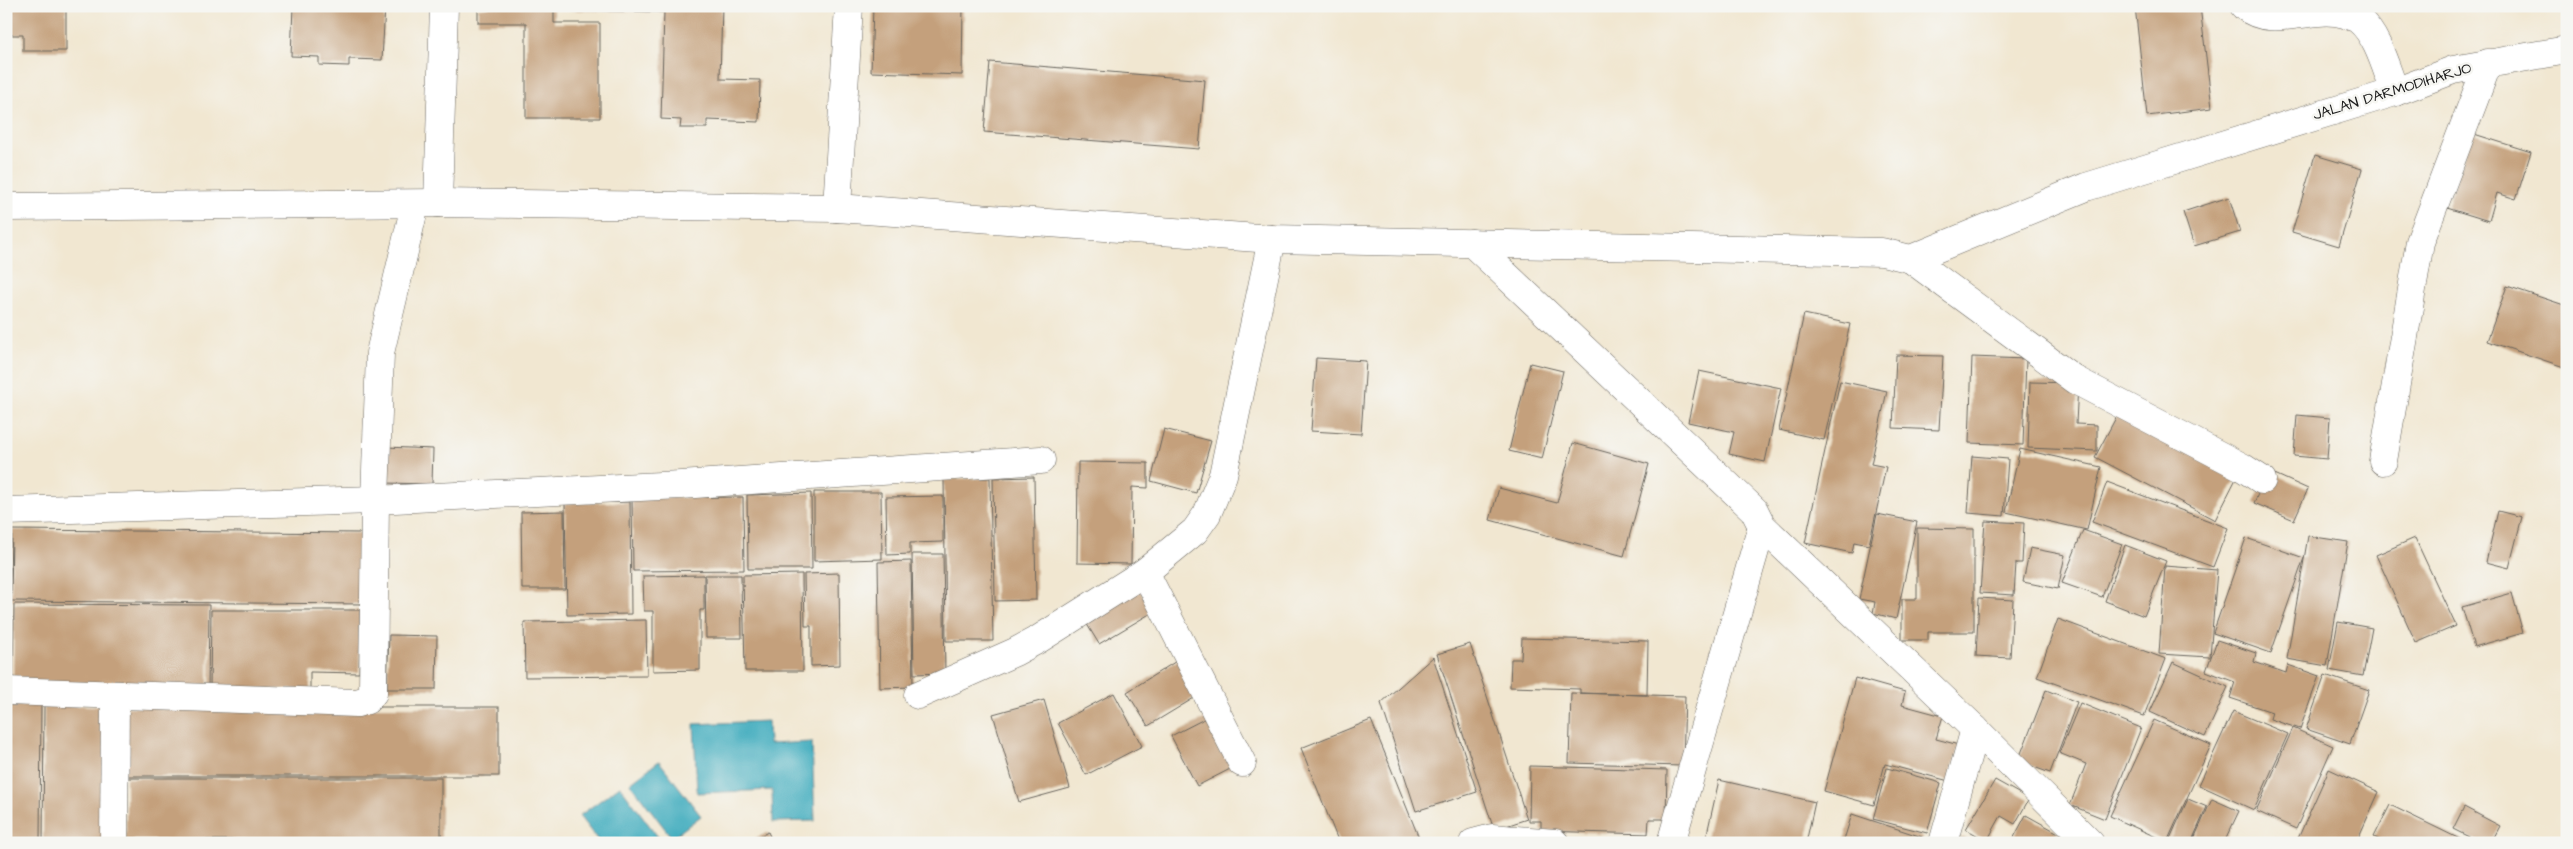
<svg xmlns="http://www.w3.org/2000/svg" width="2573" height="849" viewBox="0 0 2573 849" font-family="'Architects Daughter',sans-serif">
  <rect width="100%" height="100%" fill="#f6f6f2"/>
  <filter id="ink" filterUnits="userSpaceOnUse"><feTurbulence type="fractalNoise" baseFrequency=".02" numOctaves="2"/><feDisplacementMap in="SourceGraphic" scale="10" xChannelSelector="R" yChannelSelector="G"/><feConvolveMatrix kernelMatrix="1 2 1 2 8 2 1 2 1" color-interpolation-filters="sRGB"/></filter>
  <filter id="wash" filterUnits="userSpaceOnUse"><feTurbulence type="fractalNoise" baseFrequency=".0096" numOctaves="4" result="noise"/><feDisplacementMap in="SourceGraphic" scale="20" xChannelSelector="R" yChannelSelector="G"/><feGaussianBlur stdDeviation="1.12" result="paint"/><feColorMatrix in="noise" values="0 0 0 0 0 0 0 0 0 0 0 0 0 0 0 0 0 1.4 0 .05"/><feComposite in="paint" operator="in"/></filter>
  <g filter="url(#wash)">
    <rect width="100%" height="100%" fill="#f1e7d1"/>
    <!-- water -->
    <g fill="#40acbe" stroke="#2e646d">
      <path d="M 768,721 L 769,744 L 812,742 L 815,821 L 773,822 L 772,790 L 697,793 L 694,724 Z"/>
      <path d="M 659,761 L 701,816 L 672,838 L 630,783 Z"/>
      <path d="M 620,786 L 661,841 L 659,843 L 600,843 L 579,816 Z"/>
    </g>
    <g id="blocks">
      <!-- building -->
      <g fill="#c4a07c">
        <path d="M 6,6 L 66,6 L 66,51 L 23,51 L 23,35 L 6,35 Z"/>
        <path d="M 293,6 L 385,6 L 382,60 L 349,59 L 349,66 L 319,65 L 319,57 L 291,56 Z"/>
        <path d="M 494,6 L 554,6 L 554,23 L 600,23 L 600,118 L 526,118 L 526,23 L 478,23 L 478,8 Z"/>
        <path d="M 570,6 L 722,6 L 720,79 L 760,80 L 759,122 L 707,120 L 707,128 L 680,128 L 681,120 L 661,119 L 664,12 L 570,10 Z"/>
        <path d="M 873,6 L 963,6 L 962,75 L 871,72 Z"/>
        <path d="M 2135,6 L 2200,6 L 2212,108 L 2147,116 Z"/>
        <path d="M 990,62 L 1205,80 L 1199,149 L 984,132 Z"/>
        <path d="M 2471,133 L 2531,152 L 2516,199 L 2497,193 L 2489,221 L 2447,208 Z"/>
        <path d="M 2315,155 L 2362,169 L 2339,246 L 2292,232 Z"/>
        <path d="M 2229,197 L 2240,232 L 2194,246 L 2183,212 Z"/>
        <path d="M 2507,286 L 2567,306 L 2567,368 L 2487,341 Z"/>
        <path d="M 1804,314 L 1850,324 L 1824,440 L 1779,430 Z"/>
        <path d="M 1896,355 L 1943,356 L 1939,430 L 1893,428 Z"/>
        <path d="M 1972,357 L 2026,359 L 2023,445 L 1969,443 Z"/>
        <path d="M 1316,358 L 1366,361 L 1361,434 L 1311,431 Z"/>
        <path d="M 1530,363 L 1563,371 L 1542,459 L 1509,451 Z"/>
        <path d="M 1699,371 L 1781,388 L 1765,462 L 1729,454 L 1734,432 L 1688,422 Z"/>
        <path d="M 1840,381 L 1887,391 L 1871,464 L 1886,467 L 1869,545 L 1854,542 L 1852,553 L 1805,543 Z"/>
        <path d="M 2030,382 L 2078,383 L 2076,424 L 2097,425 L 2097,451 L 2028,448 Z"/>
        <path d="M 2120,410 L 2240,471 L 2215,520 L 2095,457 Z"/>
        <path d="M 2297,415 L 2330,418 L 2327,459 L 2294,456 Z"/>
        <path d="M 1164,429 L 1211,441 L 1196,493 L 1151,481 Z"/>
        <path d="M 1573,443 L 1649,464 L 1624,556 L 1490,520 L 1499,488 L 1557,503 Z"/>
        <path d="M 386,447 L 433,449 L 432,484 L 385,483 Z"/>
        <path d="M 2020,449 L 2101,467 L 2087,530 L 2006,512 Z"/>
        <path d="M 1972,456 L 2008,459 L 2004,516 L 1968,513 Z"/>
        <path d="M 1078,462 L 1148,463 L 1148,488 L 1132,487 L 1131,564 L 1077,563 Z"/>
        <path d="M 2268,471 L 2308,489 L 2294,520 L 2254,503 Z"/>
        <path d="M 1034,477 L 1036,600 L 995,601 L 993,478 Z"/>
        <path d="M 990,478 L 993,641 L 946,641 L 944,479 Z"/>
        <path d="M 2107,482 L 2228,528 L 2213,567 L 2092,522 Z"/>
        <path d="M 814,492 L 881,492 L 882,559 L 814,561 Z"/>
        <path d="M 811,493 L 812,569 L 748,569 L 747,495 Z"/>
        <path d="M 943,496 L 943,542 L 910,543 L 910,554 L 887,555 L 886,497 Z"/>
        <path d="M 743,497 L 744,570 L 633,571 L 632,498 Z"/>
        <path d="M 630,502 L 631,614 L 567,615 L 565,503 Z"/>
        <path d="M 564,511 L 565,589 L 522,589 L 521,512 Z"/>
        <path d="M 2498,511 L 2522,517 L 2509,568 L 2486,562 Z"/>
        <path d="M 1877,514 L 1917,522 L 1896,619 L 1873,613 L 1875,602 L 1859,599 Z"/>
        <path d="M 1985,521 L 2024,523 L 2022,563 L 2016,563 L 2014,595 L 1980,593 Z"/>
        <path d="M 1917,528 L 1974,529 L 1974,632 L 1928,632 L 1928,640 L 1902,640 L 1902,599 L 1917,599 Z"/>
        <path d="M 12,530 L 365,533 L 365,604 L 11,601 Z"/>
        <path d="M 2083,530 L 2122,544 L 2102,597 L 2062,583 Z"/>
        <path d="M 2308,536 L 2348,542 L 2327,666 L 2287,659 Z"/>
        <path d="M 2246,538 L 2304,558 L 2271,653 L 2213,633 Z"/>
        <path d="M 2415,538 L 2456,626 L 2416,643 L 2376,555 Z"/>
        <path d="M 6,539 L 11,539 L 9,613 L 6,613 Z"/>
        <path d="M 2125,545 L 2166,561 L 2144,616 L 2105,601 Z"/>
        <path d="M 2030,548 L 2065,555 L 2058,589 L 2023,582 Z"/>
        <path d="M 912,554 L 943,554 L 945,673 L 914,674 Z"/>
        <path d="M 911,561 L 913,687 L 880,688 L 878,562 Z"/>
        <path d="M 2165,566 L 2217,570 L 2210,657 L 2159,654 Z"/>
        <path d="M 839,573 L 840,665 L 811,666 L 811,626 L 805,626 L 804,574 Z"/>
        <path d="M 802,574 L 803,671 L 745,671 L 743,575 Z"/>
        <path d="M 704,575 L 704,610 L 700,610 L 700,670 L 653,671 L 653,611 L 644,611 L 643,576 Z"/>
        <path d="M 705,575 L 741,575 L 742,638 L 706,638 Z"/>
        <path d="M 1139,589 L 1153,612 L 1099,644 L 1085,621 Z"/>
        <path d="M 2512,593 L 2523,633 L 2474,647 L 2462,607 Z"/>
        <path d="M 1979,598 L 2013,600 L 2010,658 L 1976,656 Z"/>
        <path d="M 14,604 L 209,605 L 208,688 L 13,687 Z"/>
        <path d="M 211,610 L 360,610 L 359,673 L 310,672 L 310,689 L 210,689 Z"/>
        <rect x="6" y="619" width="5" height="58"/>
        <path d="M 2058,619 L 2166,659 L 2144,716 L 2037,677 Z"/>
        <path d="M 646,620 L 647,676 L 525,677 L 524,622 Z"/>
        <path d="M 2338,622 L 2372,628 L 2363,676 L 2329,670 Z"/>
        <path d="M 389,635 L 437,636 L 436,689 L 387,689 Z"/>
        <path d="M 1522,638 L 1648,641 L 1647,695 L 1580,693 L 1580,689 L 1510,687 L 1511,659 L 1521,659 Z"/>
        <path d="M 2217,640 L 2256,653 L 2254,662 L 2286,673 L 2288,665 L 2319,676 L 2300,729 L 2270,719 L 2272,712 L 2230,698 L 2235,682 L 2206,671 Z"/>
        <path d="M 1470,644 L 1527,819 L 1494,830 L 1437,654 Z"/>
        <path d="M 1433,657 L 1477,792 L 1416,811 L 1381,703 Z"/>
        <path d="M 1178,660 L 1199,695 L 1148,726 L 1127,692 Z"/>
        <path d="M 2173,662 L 2228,687 L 2205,737 L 2150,712 Z"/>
        <path d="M 2325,675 L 2369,690 L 2350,744 L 2306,729 Z"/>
        <path d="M 1855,678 L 1905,692 L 1902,705 L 1943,716 L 1936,739 L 1959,745 L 1949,781 L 1885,764 L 1874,805 L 1824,791 Z"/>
        <path d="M 2046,690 L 2077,702 L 2050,773 L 2018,761 Z"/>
        <path d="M 1114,693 L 1142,746 L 1086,775 L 1058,723 Z"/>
        <path d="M 1571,693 L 1685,696 L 1683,766 L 1569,763 Z"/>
        <path d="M 1044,700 L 1070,788 L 1019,802 L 993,714 Z"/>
        <path d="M 2080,703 L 2141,728 L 2105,819 L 2070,805 L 2086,764 L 2059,753 Z"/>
        <path d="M 6,705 L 41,705 L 40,843 L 6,843 Z"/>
        <path d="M 44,705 L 107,706 L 106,843 L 43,843 Z"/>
        <rect x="124" y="707" width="375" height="69"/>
        <path d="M 2233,711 L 2288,734 L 2254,810 L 2199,785 Z"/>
        <path d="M 1208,717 L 1234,767 L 1197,786 L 1171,736 Z"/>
        <path d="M 1371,720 L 1388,761 L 1421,843 L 1339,843 L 1301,748 Z"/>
        <path d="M 2154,720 L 2211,745 L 2167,842 L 2110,816 Z"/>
        <path d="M 2293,728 L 2333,746 L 2296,829 L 2256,811 Z"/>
        <path d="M 1530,766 L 1667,770 L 1666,819 L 1649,819 L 1648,834 L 1541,831 L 1541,821 L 1529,821 Z"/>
        <path d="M 1887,768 L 1941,783 L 1927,833 L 1873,819 Z"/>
        <path d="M 2329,769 L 2379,792 L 2356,843 L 2296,843 Z"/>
        <rect x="126" y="778" width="315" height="62"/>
        <path d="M 1719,780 L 1815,802 L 1806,843 L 1729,843 L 1706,838 Z"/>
        <path d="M 1995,780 L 2029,799 L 2015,824 L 2001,816 L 1987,841 L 1966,829 Z"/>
        <path d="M 2188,799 L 2207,807 L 2191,843 L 2168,843 Z"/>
        <path d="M 2212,799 L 2239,811 L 2224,843 L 2192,843 Z"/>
        <path d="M 2390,805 L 2468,843 L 2386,843 L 2374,837 Z"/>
        <path d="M 2464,807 L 2500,826 L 2491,843 L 2481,843 L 2453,829 Z"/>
        <path d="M 1852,814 L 1922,837 L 1920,843 L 1843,843 Z"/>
        <path d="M 2026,815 L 2062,835 L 2057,843 L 2011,843 Z"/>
        <path d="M 768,832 L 773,843 L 746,843 Z"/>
        <path d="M 1961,837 L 1974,843 L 1958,843 Z"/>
      </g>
    </g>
  </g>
  <g filter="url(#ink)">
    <use href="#blocks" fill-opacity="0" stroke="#67635b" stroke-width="1"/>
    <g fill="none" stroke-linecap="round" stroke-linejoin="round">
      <!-- minor casing -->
      <g stroke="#67635b" stroke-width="29">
        <g id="minor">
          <path d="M 2244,6 C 2273,30 2310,4 2345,14 C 2349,16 2355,17 2359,20 C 2378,36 2386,69 2395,92"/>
          <path d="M 438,203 L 444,6"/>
          <path d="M 837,208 L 849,6"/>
          <path d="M 1472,243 L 1754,510 L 1762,526 L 1975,729 L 2090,843"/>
          <path d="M 1911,259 L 2075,380 L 2242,467 L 2262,480"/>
          <path d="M 2383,461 L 2420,242 L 2488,63"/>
          <path d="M 6,511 L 375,500 L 681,485 L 1041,460"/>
          <path d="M 1145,572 L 1242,763"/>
          <path d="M 6,691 L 357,703 L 367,700 L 373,693 L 375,500 L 380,353 L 415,205"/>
          <path d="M 918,695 L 1015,652 L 1039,639 L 1145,572 L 1195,531 L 1207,514 L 1223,475 L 1272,239"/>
          <path d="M 114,843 L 115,696"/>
          <path d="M 1473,843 L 1492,838 L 1555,843"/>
          <path d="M 1671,843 L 1762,526"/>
          <path d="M 1943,843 L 1975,729"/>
        </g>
      </g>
      <!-- tertiary casing -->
      <g stroke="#67635b" stroke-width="29">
        <path id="tertiary" d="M 6,207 L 438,203 L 837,208 L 1272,239 L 1882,252 L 1911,259 L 2086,187 L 2395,92 L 2453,70 L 2567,50"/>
      </g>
      <!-- minor -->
      <use href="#minor" stroke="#fff" stroke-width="28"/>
      <!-- tertiary -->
      <use href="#tertiary" stroke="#fff" stroke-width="28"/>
    </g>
  </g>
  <g text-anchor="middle" stroke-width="5" stroke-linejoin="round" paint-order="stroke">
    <!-- street labels -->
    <g font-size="15" fill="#1c1c1c" stroke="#f6f6f2">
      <text transform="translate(2392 91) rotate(-17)" y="5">JALAN DARMODIHARJO</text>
    </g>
  </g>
  <!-- margin -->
  <rect width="2573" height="849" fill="none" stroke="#f6f6f2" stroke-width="25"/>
</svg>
